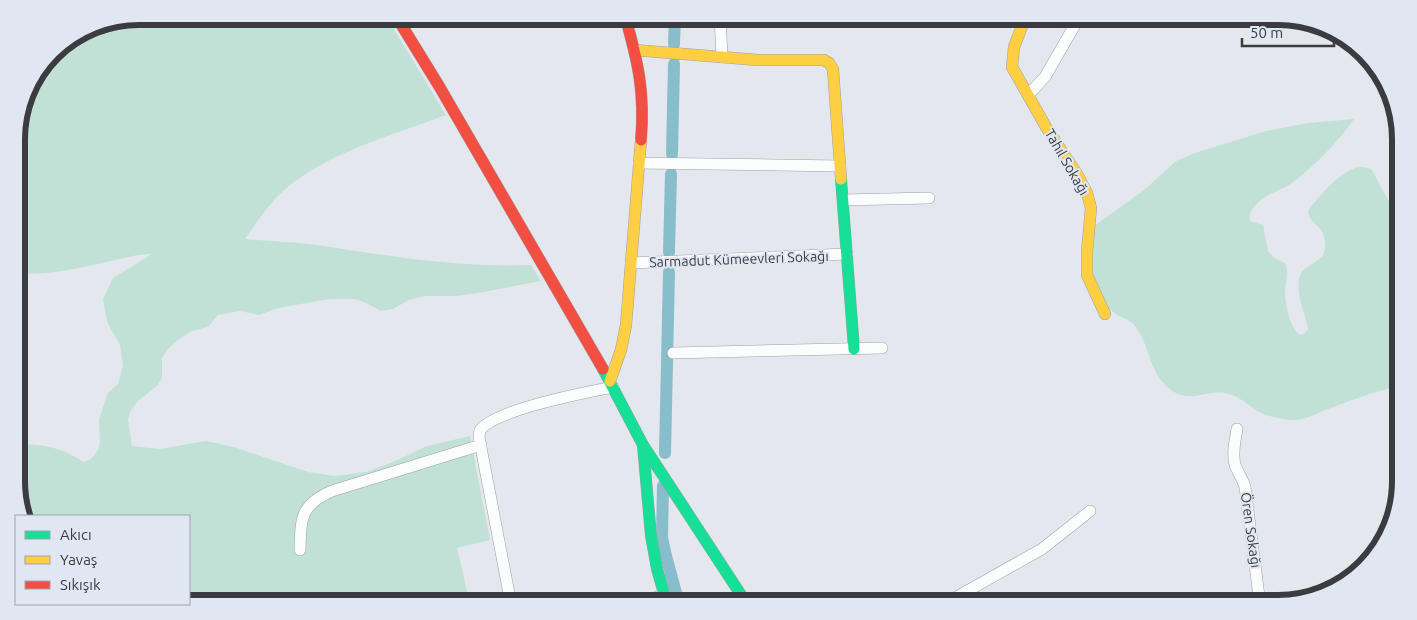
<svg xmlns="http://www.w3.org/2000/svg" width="1417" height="620" viewBox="0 0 1417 620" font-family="Ubuntu,sans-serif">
  <rect width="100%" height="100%" fill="#e4e8ee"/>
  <!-- green -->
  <g fill="#c2e1d6">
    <path d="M 139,16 L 386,16 L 446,115 C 393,135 326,153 283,191 C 268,205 256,223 245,239 C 267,241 289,242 310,244 C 385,255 455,268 531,265 L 541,281 L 484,292 L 457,296 L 424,296 L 409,300 L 393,309 L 381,311 L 366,303 L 354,299 L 329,299 L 278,308 L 259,315 L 240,311 L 218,315 L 208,327 L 192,331 L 179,339 L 168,349 L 162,358 L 162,378 L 158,385 L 138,401 L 131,410 L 128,419 L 132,446 L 159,449 L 206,441 L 234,447 L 308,472 L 334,476 L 366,472 L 393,462 L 427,446 L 470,436 L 490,540 L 457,548 L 470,604 L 189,604 L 189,516 L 25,516 L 17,497 L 17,444 C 41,444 63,447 83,462 L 91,459 L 98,450 L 100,443 L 99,419 L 108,393 L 118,384 L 123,366 L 120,345 L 107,322 L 103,299 L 113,278 L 152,254 C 136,254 121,259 106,262 C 77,269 47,275 17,274 L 17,131 L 29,85 L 58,47 L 92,25 Z"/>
    <path d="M 1354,119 C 1340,140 1311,170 1289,185 C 1281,190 1270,193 1262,199 C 1255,205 1248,212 1250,221 L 1263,225 L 1268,251 L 1273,257 L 1285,263 C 1289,272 1286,281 1285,290 C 1285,303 1289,327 1300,335 L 1304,334 L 1308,329 C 1305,313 1296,296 1299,279 C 1302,263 1323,265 1325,248 C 1327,224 1309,226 1308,211 C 1320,195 1351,156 1372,170 L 1388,200 L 1393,203 L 1400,201 L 1400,386 C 1376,391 1352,400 1328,409 C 1317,413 1308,419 1296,420 C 1285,420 1268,417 1259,412 C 1248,405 1239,396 1226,393 C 1209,389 1191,403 1174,392 C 1147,375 1152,346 1134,325 C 1128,318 1118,317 1112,311 C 1103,304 1095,289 1093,279 C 1090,267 1093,239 1094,226 L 1144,190 L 1176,161 L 1198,152 L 1266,131 L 1308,123 Z"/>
    <path d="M 1400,127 L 1400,178 L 1389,147 L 1390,140 Z"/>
  </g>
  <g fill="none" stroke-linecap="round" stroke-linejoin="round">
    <!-- canal -->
    <g stroke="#88bdcb" stroke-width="12">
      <path d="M 674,44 L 675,16"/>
      <path d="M 672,154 L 674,64"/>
      <path d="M 669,252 L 671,174"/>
      <path d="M 665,453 L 669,272"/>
      <path d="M 663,486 L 662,537 L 665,552 L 679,604"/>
    </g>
    <!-- street casing -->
    <g stroke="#9da0a4" stroke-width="12">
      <g id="street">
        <path d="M 720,16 L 722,57"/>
        <path d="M 1029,94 L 1045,77 L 1080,16"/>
        <path d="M 639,163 L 840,166"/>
        <path d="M 843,200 L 929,198"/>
        <path d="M 631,263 L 847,254"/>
        <path d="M 673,353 L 882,348"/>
        <path d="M 1237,429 C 1235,441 1232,453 1235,465 C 1238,473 1243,479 1245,487 L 1260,604"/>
        <path d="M 300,550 C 301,518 300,505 332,491 L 481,445"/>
        <path d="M 511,604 L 479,437 L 480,430 C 497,409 584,393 613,387"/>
        <path d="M 631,604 L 665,595"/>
        <path d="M 944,604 L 1042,549 L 1090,511"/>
      </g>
    </g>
    <!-- fast casing -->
    <g stroke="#9da0a4" stroke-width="12">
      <g id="fast">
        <path d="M 841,179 L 854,349"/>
        <path d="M 603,369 L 643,445 L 747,604"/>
        <path d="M 643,446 L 651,536 L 657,569 L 667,604"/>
      </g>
    </g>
    <!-- slow casing -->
    <g stroke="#9da0a4" stroke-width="12">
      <g id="slow">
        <path d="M 1026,16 L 1014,47 L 1012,67 L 1046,127 L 1077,174 L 1087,193 L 1091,208 L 1087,252 L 1087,275 L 1105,314"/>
        <path d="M 634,50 L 758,60 L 824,60 L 829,63 L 833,69 L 841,179"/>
        <path d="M 610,381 L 621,350 L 626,325 L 641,140"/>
      </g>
    </g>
    <!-- jam casing -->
    <g stroke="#9da0a4" stroke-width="12">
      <g id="jam">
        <path d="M 396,16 L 439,86 L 603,369"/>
        <path d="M 625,16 C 638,62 645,92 641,140"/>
      </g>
    </g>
    <!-- street -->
    <use href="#street" stroke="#fbfcfc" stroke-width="11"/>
    <!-- fast -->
    <use href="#fast" stroke="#16e098" stroke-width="11"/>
    <!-- slow -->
    <use href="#slow" stroke="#ffcf43" stroke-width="11"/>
    <!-- jam -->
    <use href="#jam" stroke="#f24e42" stroke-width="11"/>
  </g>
  <g text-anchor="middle" stroke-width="4" stroke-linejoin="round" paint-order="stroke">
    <!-- street labels -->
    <g font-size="14" fill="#3a3c41" stroke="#e0e7f2">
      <text transform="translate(1067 162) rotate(60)" y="5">Tahıl Sokağı</text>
      <text transform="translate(739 259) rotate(-2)" y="5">Sarmadut Kümeevleri Sokağı</text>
      <text transform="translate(1251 530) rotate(82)" y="5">Ören Sokağı</text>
    </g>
  </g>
  <!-- crop -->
  <path d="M0 0H1417V620H0ZM139 25H1278A114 114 0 0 1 1392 139V481A114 114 0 0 1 1278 595H139A114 114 0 0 1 25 481V139A114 114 0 0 1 139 25Z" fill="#e0e7f2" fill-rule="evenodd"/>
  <path fill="none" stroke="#3a3c41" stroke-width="6" d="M139 25H1278A114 114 0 0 1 1392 139V481A114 114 0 0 1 1278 595H139A114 114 0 0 1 25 481V139A114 114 0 0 1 139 25Z"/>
  <!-- legend -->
  <rect x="15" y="515" width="175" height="90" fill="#e0e7f2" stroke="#9ea3ab"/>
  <rect x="25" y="531" width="25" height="8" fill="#16e098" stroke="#9ea3ab"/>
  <text x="60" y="540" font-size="15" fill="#3a3c41">Akıcı</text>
  <rect x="25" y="556" width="25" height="8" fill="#ffcf43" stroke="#9ea3ab"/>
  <text x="60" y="565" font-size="15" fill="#3a3c41">Yavaş</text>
  <rect x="25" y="581" width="25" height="8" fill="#f24e42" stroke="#9ea3ab"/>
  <text x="60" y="590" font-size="15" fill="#3a3c41">Sıkışık</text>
  <!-- scale -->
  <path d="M1242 38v8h92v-8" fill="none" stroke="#3a3c41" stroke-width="2.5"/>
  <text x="1250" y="38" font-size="15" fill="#3a3c41" stroke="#e0e7f2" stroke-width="4" paint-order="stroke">50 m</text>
</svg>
